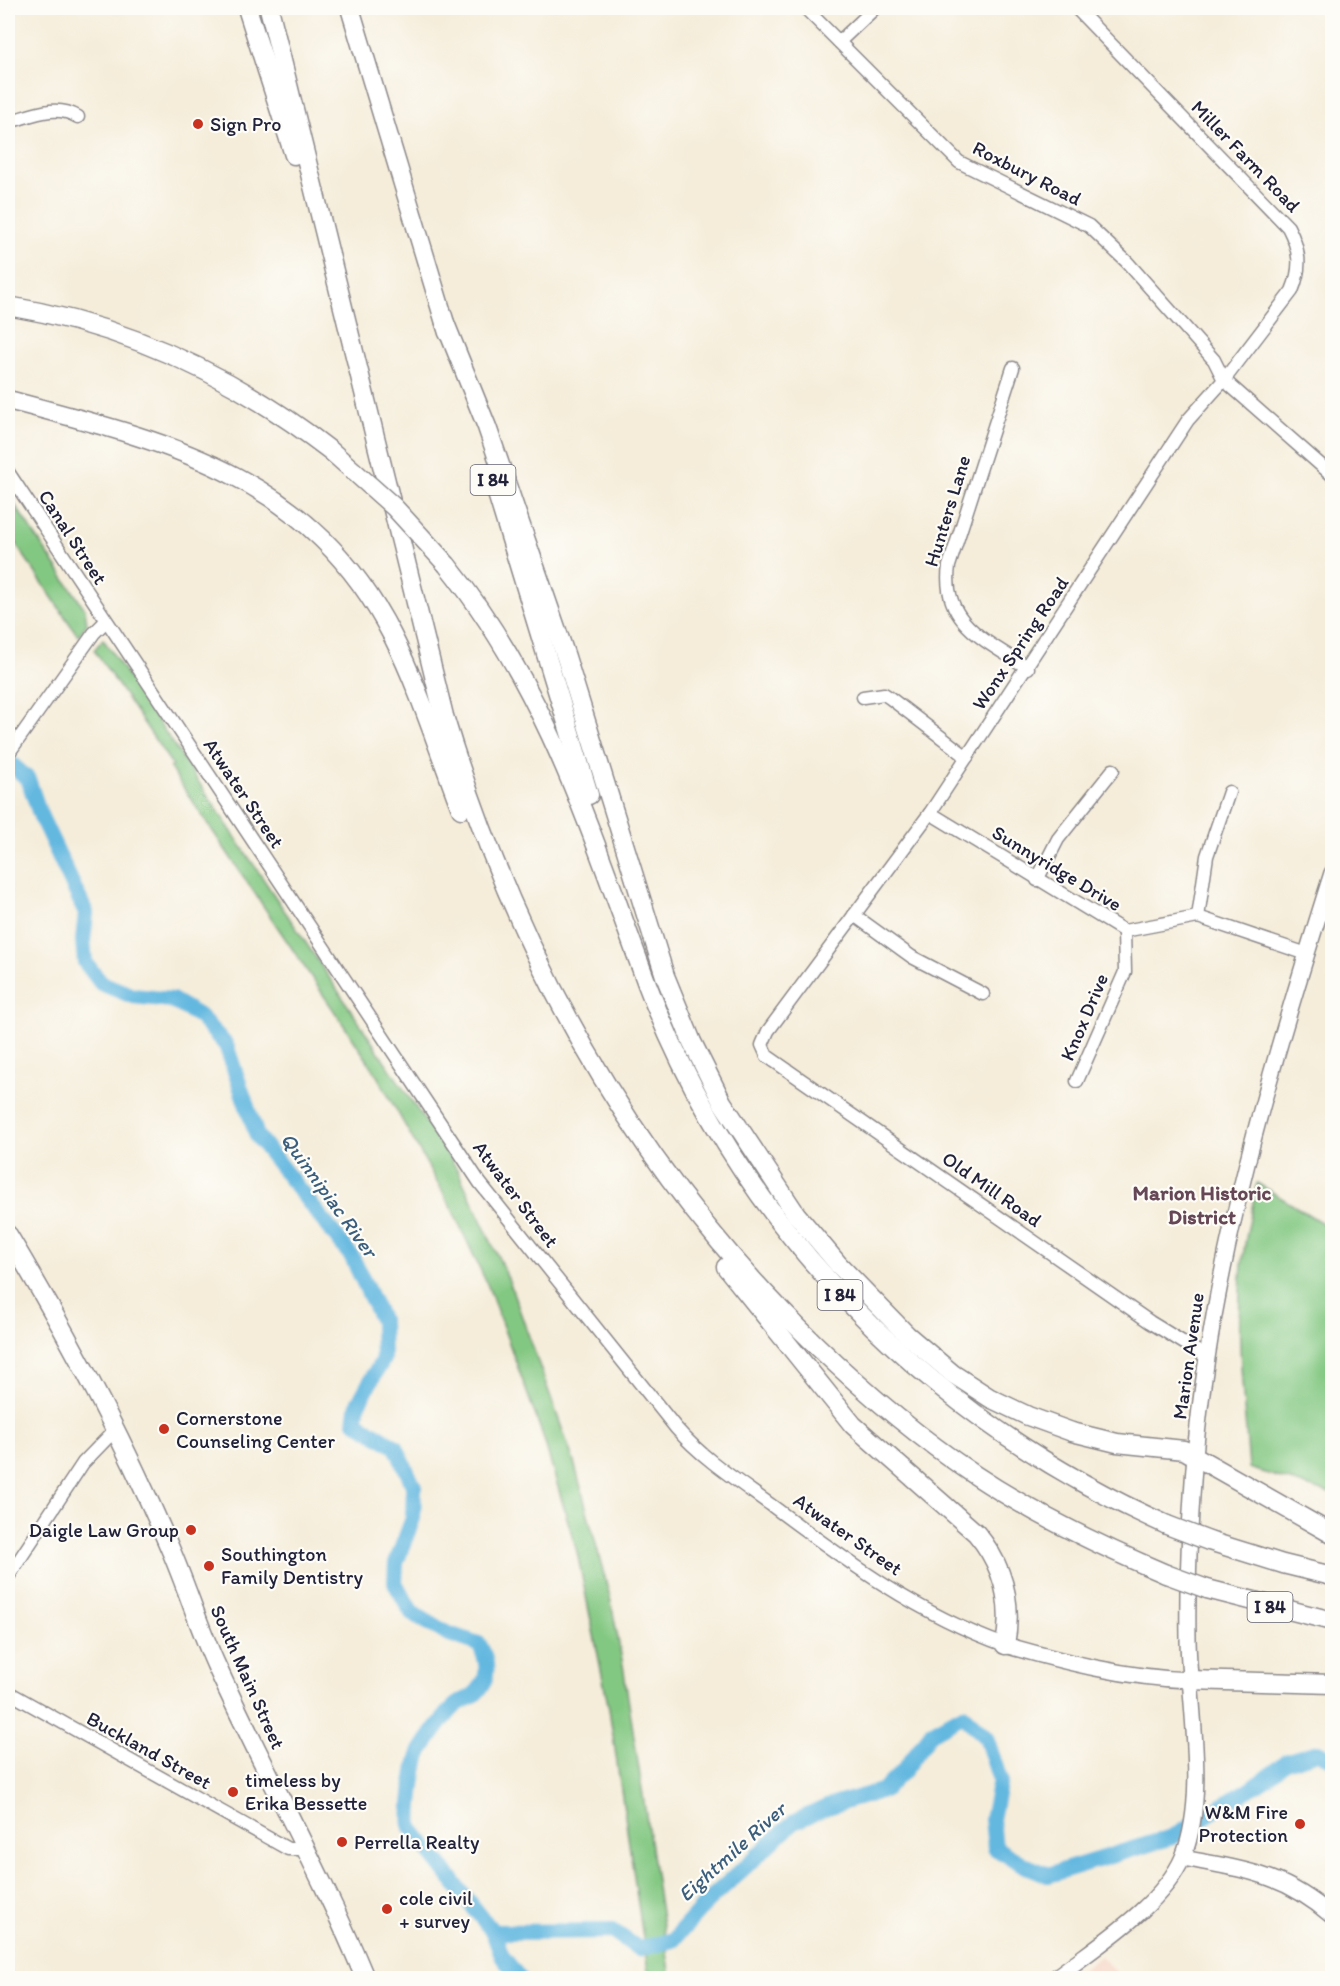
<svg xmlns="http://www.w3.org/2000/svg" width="1340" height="1986" viewBox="0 0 1340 1986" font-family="Itim,sans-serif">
  <rect width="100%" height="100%" fill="#fdfcf7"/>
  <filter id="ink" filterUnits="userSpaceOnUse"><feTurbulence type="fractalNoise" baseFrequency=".0167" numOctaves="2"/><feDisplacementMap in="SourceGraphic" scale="12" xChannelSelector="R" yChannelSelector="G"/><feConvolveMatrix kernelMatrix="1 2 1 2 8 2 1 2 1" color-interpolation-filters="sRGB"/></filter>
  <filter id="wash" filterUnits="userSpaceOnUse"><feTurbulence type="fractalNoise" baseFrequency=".008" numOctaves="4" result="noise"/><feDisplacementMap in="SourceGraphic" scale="24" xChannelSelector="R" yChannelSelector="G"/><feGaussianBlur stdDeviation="1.35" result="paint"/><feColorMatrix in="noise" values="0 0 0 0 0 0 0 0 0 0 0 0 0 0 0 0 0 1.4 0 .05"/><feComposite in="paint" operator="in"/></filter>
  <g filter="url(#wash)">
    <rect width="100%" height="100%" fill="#f5edda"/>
    <!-- built -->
    <path fill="#f5d2c2" d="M 1100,1956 L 1122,1978 L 1071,1978 Z"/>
    <!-- green -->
    <g fill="#83c882" stroke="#52755e" stroke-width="1.5">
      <path d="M 8,495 L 85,609 L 87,624 L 78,636 L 8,532 Z"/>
      <path d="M 103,639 L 457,1169 L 508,1278 L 574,1462 L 610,1597 L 623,1665 L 671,1978 L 649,1978 L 609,1709 L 577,1552 L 543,1436 L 488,1286 L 451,1207 L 372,1067 L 170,768 L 173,766 L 94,650 Z"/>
      <path d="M 1257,1183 L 1332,1229 L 1332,1494 L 1249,1468 C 1244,1401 1235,1332 1242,1265 C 1245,1237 1252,1210 1257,1183 Z"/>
    </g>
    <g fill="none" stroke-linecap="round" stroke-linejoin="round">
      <!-- river -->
      <g stroke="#64b8e0" stroke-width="16">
        <path d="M 8,761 L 28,779 L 41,817 L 86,913 L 83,940 L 85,962 L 101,983 L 133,996 L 172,1000 L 199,1016 L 226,1045 L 257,1136 L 352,1257 L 382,1321 L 383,1359 L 358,1404 L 355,1421 L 396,1447 L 414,1487 L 413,1518 L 396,1563 L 395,1583 L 412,1613 L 446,1633 L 479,1644 C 489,1662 491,1683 471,1697 C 466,1700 459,1702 455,1706 C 447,1713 427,1741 421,1751 C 414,1764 409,1813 411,1828 L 493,1932 L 502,1956 L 519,1978"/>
        <path d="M 493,1932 L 613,1931 L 639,1949 L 673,1940 L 708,1901 L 794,1822 L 827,1807 L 884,1790 L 904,1770 L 931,1733 L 963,1715 L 986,1737 L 1000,1780 L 992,1819 L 995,1848 L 1024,1865 L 1048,1875 L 1172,1837 L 1267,1778 L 1285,1762 L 1318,1752 L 1332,1760"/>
      </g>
    </g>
  </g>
  <g filter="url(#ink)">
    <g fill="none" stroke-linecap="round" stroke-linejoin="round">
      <!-- minor casing -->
      <g stroke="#8c888a" stroke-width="15">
        <g id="minor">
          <path d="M 805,8 L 959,162 L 1089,226 L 1127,262 L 1214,360 L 1224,380 L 1332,475"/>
          <path d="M 1076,8 L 1288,227 C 1300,250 1302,267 1292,291 L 1224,380 L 1188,420 L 930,813 L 768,1031 L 762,1045 L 767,1056 L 1150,1322 L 1207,1357"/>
          <path d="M 839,42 L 875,8"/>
          <path d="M 8,122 C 31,116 55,103 78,117"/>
          <path d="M 1013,368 L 949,566 C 941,623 987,641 1028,668"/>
          <path d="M 8,472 L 480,1183 L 676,1428 C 703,1459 738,1481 771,1505 C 845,1560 917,1614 1005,1645"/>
          <path d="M 863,697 L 884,694 L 890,698 L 967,757"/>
          <path d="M 8,754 L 94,633 L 105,622"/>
          <path d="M 930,813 L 1124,931 L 1198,917 L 1307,954"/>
          <path d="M 1037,880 L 1058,839 L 1113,770"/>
          <path d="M 854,915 L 912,957 L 983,994"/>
          <path d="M 1198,917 L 1207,856 L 1229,792"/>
          <path d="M 1077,1081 L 1125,972 L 1124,931"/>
          <path d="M 8,1577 L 83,1463 L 116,1429"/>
          <path d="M 8,1692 L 288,1849 L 306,1849"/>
        </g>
      </g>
      <!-- major casing -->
      <g stroke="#8c888a" stroke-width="18">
        <g id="major">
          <path d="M 1005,1645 C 1064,1662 1128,1678 1189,1680"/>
          <path d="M 1183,1858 C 1245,1870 1283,1873 1332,1916"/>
          <path d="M 1055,1978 C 1096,1946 1162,1906 1183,1857 C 1208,1796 1189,1705 1188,1639 C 1187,1578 1190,1516 1195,1455 C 1213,1256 1272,1063 1332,873"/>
        </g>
      </g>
      <!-- highway casing -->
      <g stroke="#8c888a" stroke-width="21">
        <g id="highway">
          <path d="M 247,8 L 294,155"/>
          <path d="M 269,8 L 444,716 C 516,956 634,1171 817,1346 C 866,1393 918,1437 975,1475 C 1035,1515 1100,1546 1166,1574"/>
          <path d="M 350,8 L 448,333"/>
          <path d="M 8,306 C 128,326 236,377 331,451"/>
          <path d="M 445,323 L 487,427 L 566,657 L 665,976 L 692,1042 L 722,1102 L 796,1214 L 838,1264 L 907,1335 L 953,1374 L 990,1398 L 1028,1416 L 1072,1432 L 1117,1443 L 1184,1450 L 1332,1534"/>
          <path d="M 8,400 C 168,442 310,475 392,635 C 420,690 439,752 461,809"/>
          <path d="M 492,477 L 589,795"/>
          <path d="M 447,565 C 549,692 591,834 647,984 C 740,1228 929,1419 1167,1525"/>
          <path d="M 8,1235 C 70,1338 125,1442 172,1553 C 188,1591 200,1630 217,1667 C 265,1772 321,1872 365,1978"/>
          <path d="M 726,1267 L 853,1425 L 976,1533 C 1003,1565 1013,1603 1005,1645"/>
          <path d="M 1209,1541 L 1283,1564 L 1332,1576"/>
          <path d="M 1207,1589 L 1332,1621"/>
          <path d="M 1189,1680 L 1332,1684"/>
        </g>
      </g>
      <!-- minor -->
      <use href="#minor" stroke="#fff" stroke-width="12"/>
      <!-- major -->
      <use href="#major" stroke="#fff" stroke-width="15"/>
      <!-- highway -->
      <use href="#highway" stroke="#fff" stroke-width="18"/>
      <!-- highway-bridge casing -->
      <g stroke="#8c888a" stroke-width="21" stroke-linecap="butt">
        <g id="highway-bridge">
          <path d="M 331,451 L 394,507 L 447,565"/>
          <path d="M 1167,1525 L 1209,1541"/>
          <path d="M 1166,1574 L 1207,1589"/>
        </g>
      </g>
      <!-- highway-bridge -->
      <use href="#highway-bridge" stroke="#fff" stroke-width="18"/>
    </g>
  </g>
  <!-- markers -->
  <g fill="#c8321e" stroke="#fdfcf7" stroke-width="2">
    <circle cx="198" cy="124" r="6"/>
    <circle cx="164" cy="1429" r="6"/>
    <circle cx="191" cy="1530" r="6"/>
    <circle cx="209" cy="1566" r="6"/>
    <circle cx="233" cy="1792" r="6"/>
    <circle cx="1300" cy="1824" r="6"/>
    <circle cx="342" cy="1842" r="6"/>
    <circle cx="387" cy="1909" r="6"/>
  </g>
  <g text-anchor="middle" stroke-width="4.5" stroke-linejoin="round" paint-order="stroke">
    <!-- shield labels -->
    <g fill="#fdfcf7" stroke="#646373" stroke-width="1.5">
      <rect x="470.5" y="465" width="45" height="30" rx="4.5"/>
      <rect x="817.5" y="1280" width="45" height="30" rx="4.5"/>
      <rect x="1247.5" y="1592" width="45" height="30" rx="4.5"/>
    </g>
    <g font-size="18" font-weight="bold" fill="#22223b">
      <text x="493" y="486">I 84</text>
      <text x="840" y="1301">I 84</text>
      <text x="1270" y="1613">I 84</text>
    </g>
    <!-- poi labels -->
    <g font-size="20" fill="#22223b" stroke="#fdfcf7" text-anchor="start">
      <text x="210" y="131">Sign Pro</text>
      <text x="176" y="1425">Cornerstone<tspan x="176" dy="23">Counseling Center</tspan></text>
      <text x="179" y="1537" text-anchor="end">Daigle Law Group</text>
      <text x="221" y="1561">Southington<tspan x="221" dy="23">Family Dentistry</tspan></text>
      <text x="245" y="1787">timeless by<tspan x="245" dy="23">Erika Bessette</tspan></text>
      <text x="1288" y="1819" text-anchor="end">W&amp;M Fire<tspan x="1288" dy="23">Protection</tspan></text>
      <text x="354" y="1849">Perrella Realty</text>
      <text x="399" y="1905">cole civil<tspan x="399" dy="23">+ survey</tspan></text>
    </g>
    <!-- street labels -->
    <g font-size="20" fill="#22223b" stroke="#fdfcf7">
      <text transform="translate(1246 156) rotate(46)" y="7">Miller Farm Road</text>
      <text transform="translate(1027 173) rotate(27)" y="7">Roxbury Road</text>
      <text transform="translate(947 511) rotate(-73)" y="7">Hunters Lane</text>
      <text transform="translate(73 537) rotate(57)" y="7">Canal Street</text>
      <text transform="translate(1020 643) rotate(-56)" y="7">Wonx Spring Road</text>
      <text transform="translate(244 793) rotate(56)" y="7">Atwater Street</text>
      <text transform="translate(1057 868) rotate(31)" y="7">Sunnyridge Drive</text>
      <text transform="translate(1084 1017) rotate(-67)" y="7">Knox Drive</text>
      <text transform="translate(992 1189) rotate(35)" y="7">Old Mill Road</text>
      <text transform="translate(516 1194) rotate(53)" y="7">Atwater Street</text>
      <text transform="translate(1188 1356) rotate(-82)" y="7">Marion Avenue</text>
      <text transform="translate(848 1534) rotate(35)" y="7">Atwater Street</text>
      <text transform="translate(248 1677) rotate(66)" y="7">South Main Street</text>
      <text transform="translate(149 1750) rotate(29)" y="7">Buckland Street</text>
    </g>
    <!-- neighbourhood labels -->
    <g font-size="21" font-weight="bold" fill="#664756" stroke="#fdfcf7">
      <text x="1202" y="1200">Marion Historic<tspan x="1202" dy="24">District</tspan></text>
    </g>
    <!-- water labels -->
    <g font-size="21" font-style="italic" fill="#3c5e7d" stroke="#fdfcf7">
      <text transform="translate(329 1195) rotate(54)" y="7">Quinnipiac River</text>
      <text transform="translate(732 1852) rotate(-42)" y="7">Eightmile River</text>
    </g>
  </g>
  <!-- margin -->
  <rect width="1340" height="1986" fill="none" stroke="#fdfcf7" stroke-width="30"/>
</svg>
